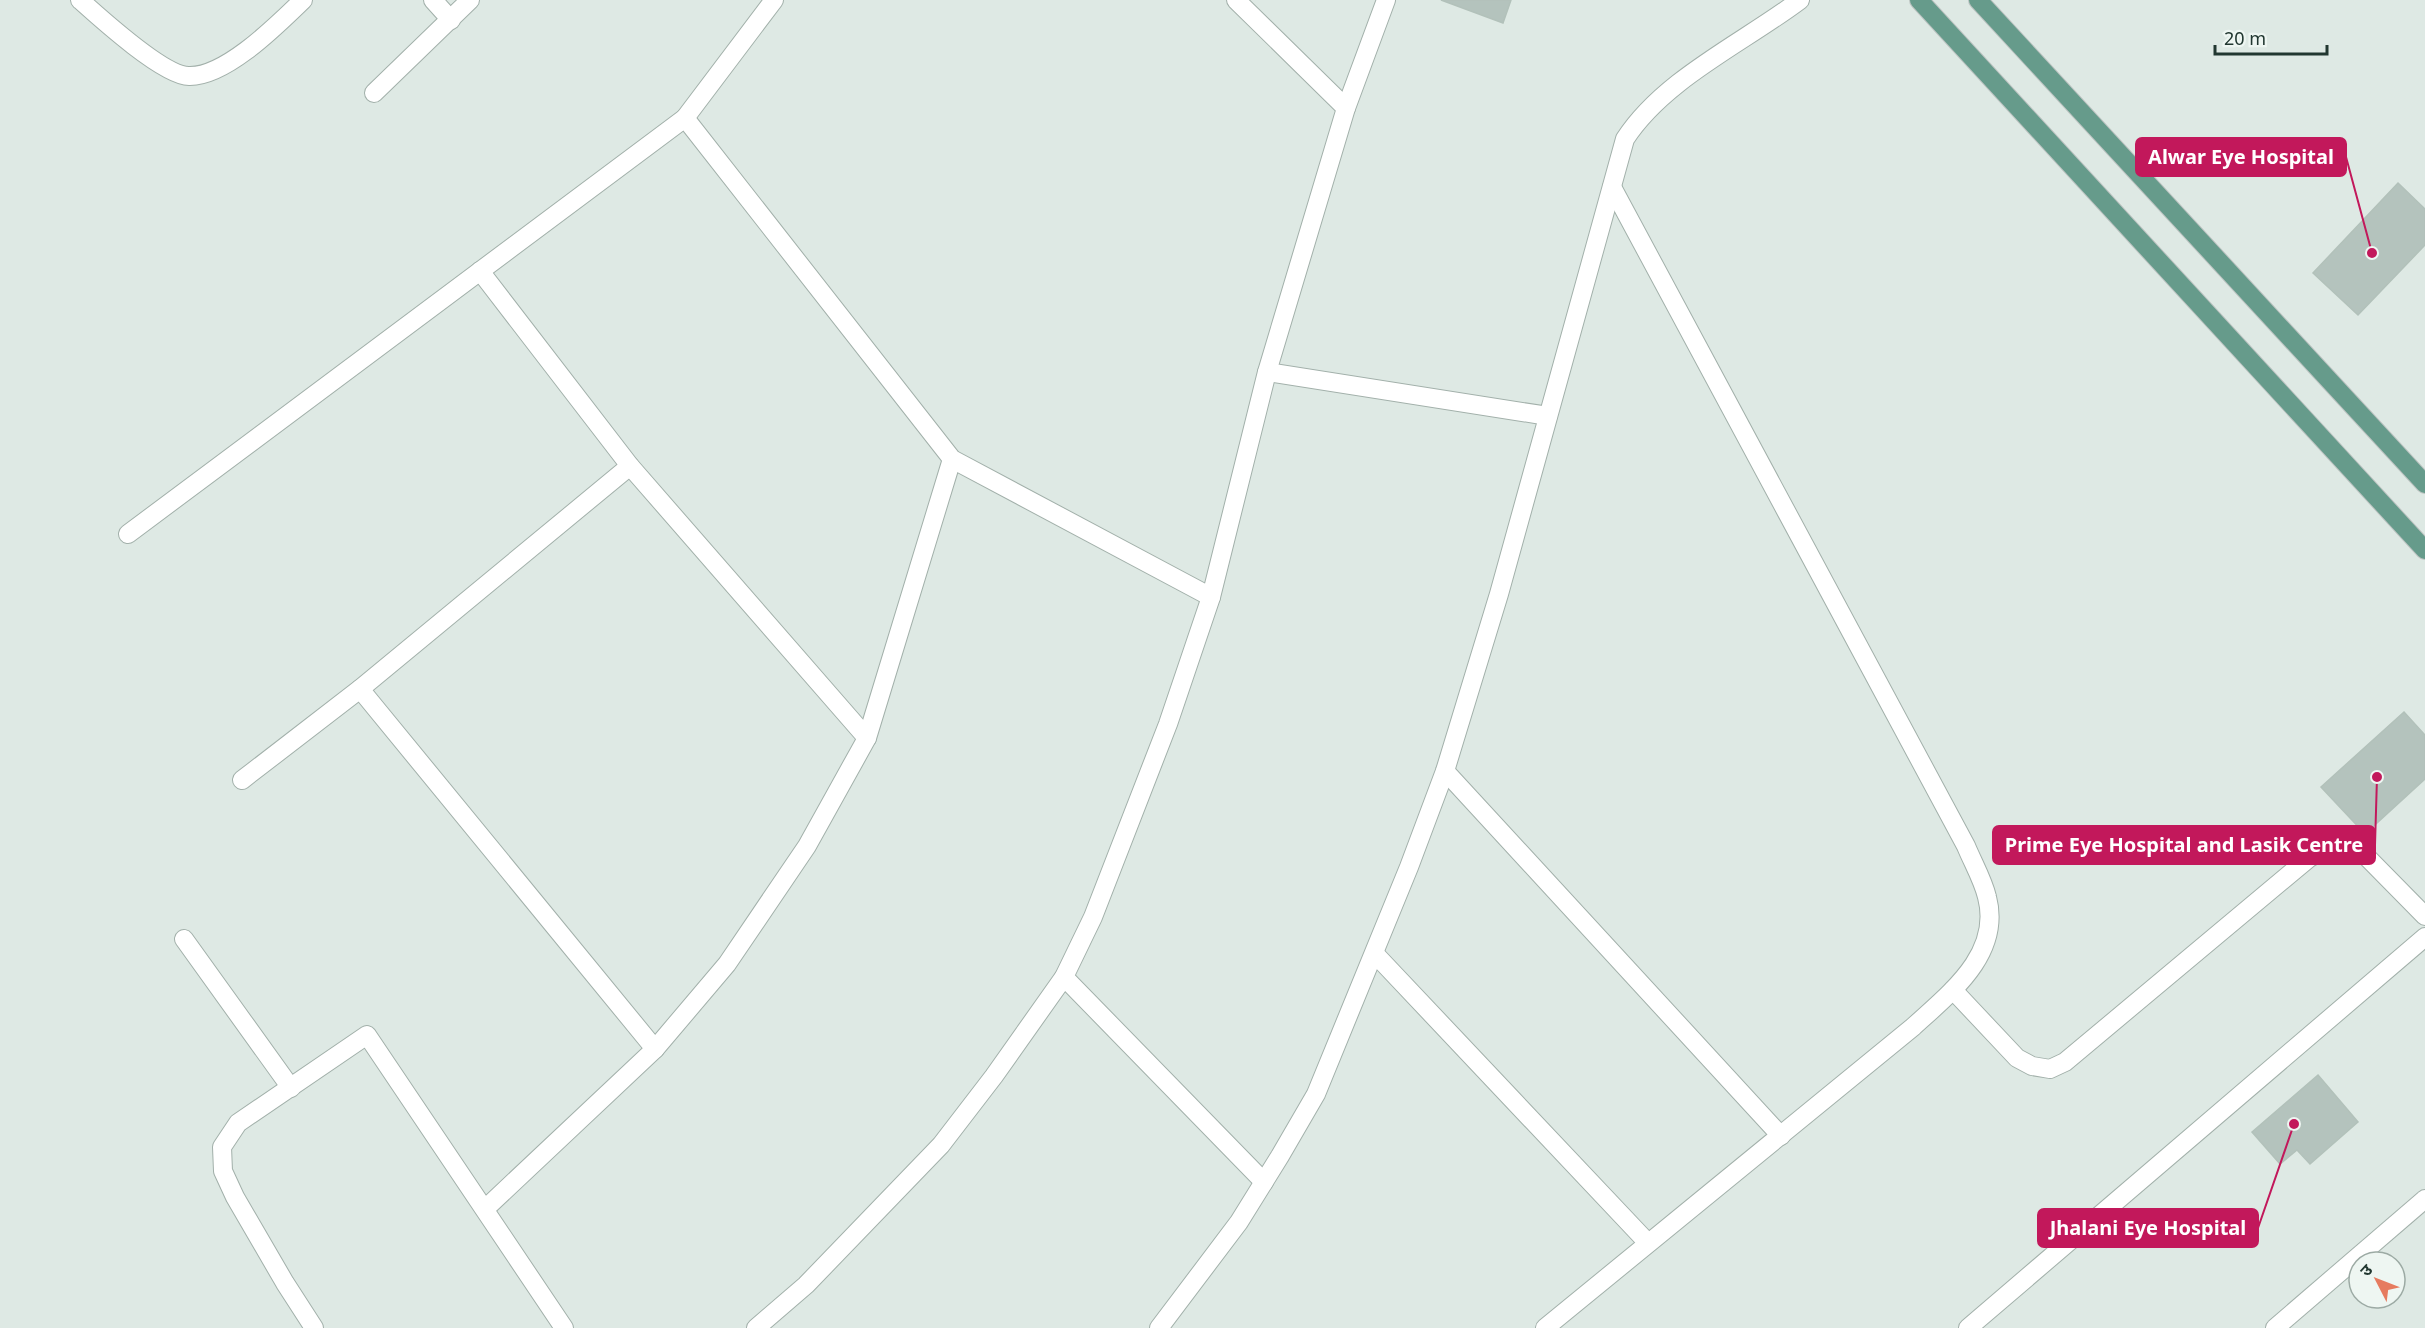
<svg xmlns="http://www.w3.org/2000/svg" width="2425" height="1328" viewBox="0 0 2425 1328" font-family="'Noto Sans','Noto Sans Devanagari',sans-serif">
  <rect width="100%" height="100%" fill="#dee9e4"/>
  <!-- building -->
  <g fill="#b4c3bd" stroke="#b2c1ba" stroke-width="1.5">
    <path d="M 1441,0 L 1511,0 L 1503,23 Z"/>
    <path d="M 2398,183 L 2425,209 L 2425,245 L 2358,315 L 2313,273 Z"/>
    <path d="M 2404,712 L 2425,735 L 2425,779 L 2365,834 L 2321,787 Z"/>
    <path d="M 2318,1075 L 2358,1122 L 2310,1164 L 2297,1150 L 2280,1164 L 2252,1132 Z"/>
  </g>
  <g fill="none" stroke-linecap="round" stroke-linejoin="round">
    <!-- minor casing -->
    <g stroke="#a2b0aa" stroke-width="20">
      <g id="minor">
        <path d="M 80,0 C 100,18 164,76 189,76 C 226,77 278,24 303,0"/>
        <path d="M 433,0 L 451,20"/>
        <path d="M 1236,0 L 1346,108"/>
        <path d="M 374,93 L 470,0"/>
        <path d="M 685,118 L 774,0"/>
        <path d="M 480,271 L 630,466 L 867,738"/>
        <path d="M 1267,372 L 1548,416"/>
        <path d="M 128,534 L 685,118 L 952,459 L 1211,597"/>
        <path d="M 360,689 L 655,1049"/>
        <path d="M 1445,771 L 1781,1136"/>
        <path d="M 242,780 L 360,689 L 630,466"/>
        <path d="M 184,939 L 291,1088"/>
        <path d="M 1375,954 L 1648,1243"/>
        <path d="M 1064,977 L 1264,1182"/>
        <path d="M 1953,990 L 2017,1058 L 2032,1066 L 2050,1069 L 2065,1062 L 2309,858 C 2328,847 2339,844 2360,850 L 2425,916"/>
        <path d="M 485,1209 L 655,1049 L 727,964 L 807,846 L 867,738 L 952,459"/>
        <path d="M 314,1328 L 285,1283 L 235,1197 L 223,1171 L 222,1147 L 238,1123 L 367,1035 L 564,1328"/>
        <path d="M 756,1328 L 806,1285 L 941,1145 L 994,1076 L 1064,977 L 1093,917 L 1168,724 L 1211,597 L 1267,372 L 1346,108 L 1386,0"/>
        <path d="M 1159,1328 L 1239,1222 L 1280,1156 L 1316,1094 L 1409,867 L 1445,771 L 1499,594 L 1625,139 C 1664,79 1743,43 1800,0"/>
        <path d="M 1545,1328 L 1913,1027 C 1950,993 2002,954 1987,897 C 1983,880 1973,863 1966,846 L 1612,187"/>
        <path d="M 1968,1328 L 2425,937"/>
        <path d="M 2275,1328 L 2425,1199"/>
      </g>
    </g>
    <!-- major casing -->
    <g stroke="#bcc3c1" stroke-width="20">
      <g id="major">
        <path d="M 1919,0 L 2425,550"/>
        <path d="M 1978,0 L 2425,484"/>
      </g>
    </g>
    <!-- minor -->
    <use href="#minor" stroke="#fff" stroke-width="18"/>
    <!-- major -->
    <use href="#major" stroke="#669b8b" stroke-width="18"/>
  </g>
  <!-- callouts -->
  <path fill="none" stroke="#c2185b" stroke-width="2" d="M2372 253L2346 157M2377 777L2375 845M2294 1124L2258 1228"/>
  <g fill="#c2185b" stroke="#eef6f2" stroke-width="2">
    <circle cx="2372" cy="253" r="6"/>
    <circle cx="2377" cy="777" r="6"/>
    <circle cx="2294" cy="1124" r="6"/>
  </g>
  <g fill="#c2185b" stroke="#c2185b" stroke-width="2">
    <rect x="2136" y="138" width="210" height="38" rx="6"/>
    <rect x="1993" y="826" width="382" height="38" rx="6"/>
    <rect x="2038" y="1209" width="220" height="38" rx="6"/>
  </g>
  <g font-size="20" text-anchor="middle" font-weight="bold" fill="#fff">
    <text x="2241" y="164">Alwar Eye Hospital</text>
    <text x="2184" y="852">Prime Eye Hospital and Lasik Centre</text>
    <text x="2148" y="1235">Jhalani Eye Hospital</text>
  </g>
  <!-- north arrow -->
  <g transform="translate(2377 1280) rotate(312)"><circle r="28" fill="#eef6f2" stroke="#9caaa4" stroke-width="1.5"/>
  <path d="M0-4.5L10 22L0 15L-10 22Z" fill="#e67b5f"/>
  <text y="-9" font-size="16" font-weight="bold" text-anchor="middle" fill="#213730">उ</text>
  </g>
  <!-- scale -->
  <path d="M2215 45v9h112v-9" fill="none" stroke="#213730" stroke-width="3"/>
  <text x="2224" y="45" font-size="18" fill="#213730" stroke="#eef6f2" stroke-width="4.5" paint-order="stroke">20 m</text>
</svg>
